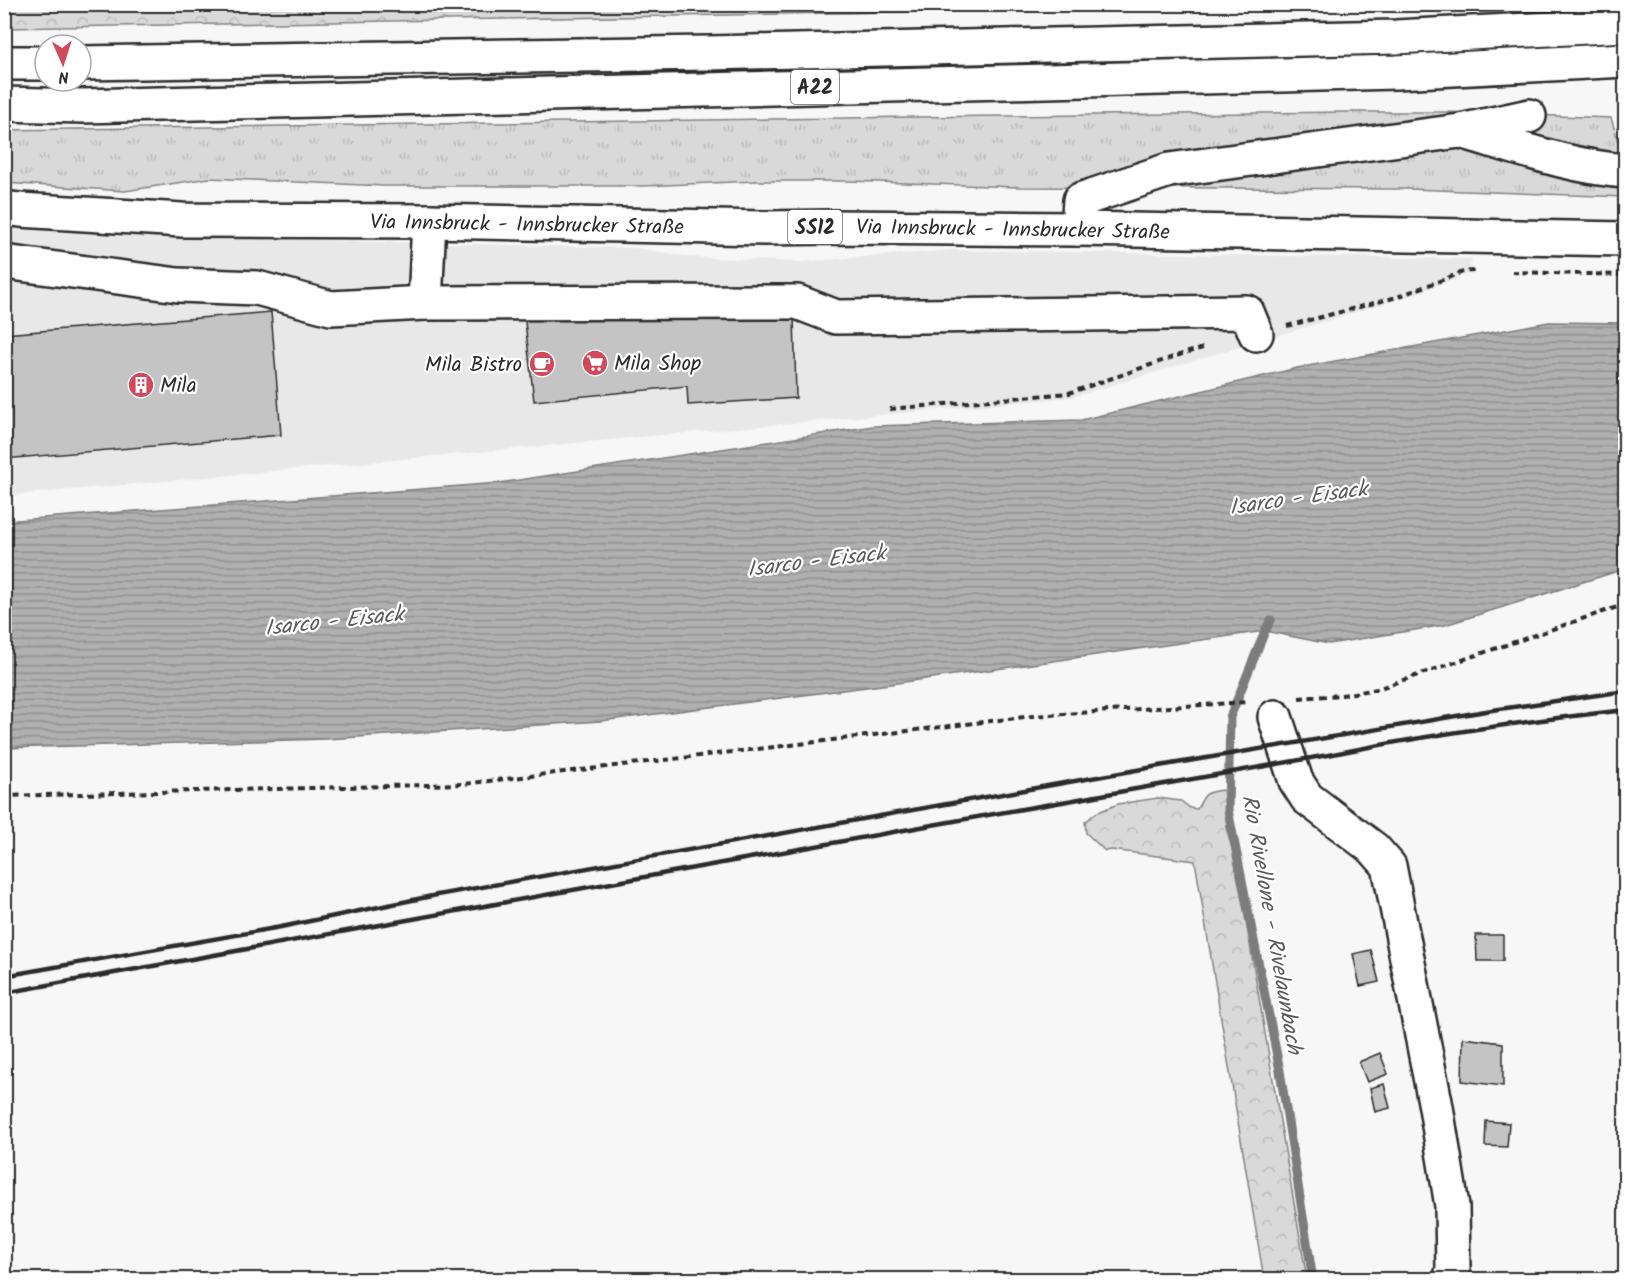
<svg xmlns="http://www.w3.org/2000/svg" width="1630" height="1284" viewBox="0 0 1630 1284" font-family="Kalam,sans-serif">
  <defs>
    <pattern id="grass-tufts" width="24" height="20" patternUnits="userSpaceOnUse" patternTransform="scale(1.5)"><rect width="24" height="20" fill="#d9d9d9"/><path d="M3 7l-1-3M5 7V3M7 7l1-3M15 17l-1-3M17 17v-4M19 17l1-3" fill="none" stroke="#bababa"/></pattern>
    <pattern id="forest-crowns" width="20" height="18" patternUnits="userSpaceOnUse" patternTransform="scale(1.5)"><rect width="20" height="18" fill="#d9d9d9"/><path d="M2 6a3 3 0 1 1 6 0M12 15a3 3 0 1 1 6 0" fill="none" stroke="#bababa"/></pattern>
    <pattern id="water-rules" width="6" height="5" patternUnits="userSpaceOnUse" patternTransform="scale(1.5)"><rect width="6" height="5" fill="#b0b0b0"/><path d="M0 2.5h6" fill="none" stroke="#8f8f8f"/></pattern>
  </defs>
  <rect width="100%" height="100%" fill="#f7f7f7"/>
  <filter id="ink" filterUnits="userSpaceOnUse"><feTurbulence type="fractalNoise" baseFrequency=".0167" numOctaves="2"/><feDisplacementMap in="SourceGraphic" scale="12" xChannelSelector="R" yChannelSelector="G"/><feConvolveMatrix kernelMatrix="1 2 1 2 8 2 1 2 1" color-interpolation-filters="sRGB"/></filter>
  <g filter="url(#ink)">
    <!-- built -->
    <path fill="#e8e8e8" d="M 4,225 L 262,239 L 636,248 L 691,257 L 799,262 L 953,250 L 1472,259 L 1468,274 L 1409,296 L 1073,397 L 5,496 Z"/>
    <!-- grass -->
    <path fill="url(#grass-tufts)" stroke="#828282" stroke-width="1.5" d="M 1348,112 L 1446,112 L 1611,118 L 1626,168 L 1625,197 L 1409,189 L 1018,187 L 849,181 L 755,181 L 643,186 L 385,186 L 209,178 L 125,191 L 5,183 L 5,130 L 916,117 Z"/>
    <!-- forest -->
    <g fill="url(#forest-crowns)" stroke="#828282" stroke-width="1.5">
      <path d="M 4,5 L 5,4 L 1167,5 L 1111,8 L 5,28 Z"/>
      <path d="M 1223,790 L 1228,834 L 1236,863 L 1307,1279 L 1264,1279 L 1195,861 L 1112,850 L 1105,851 L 1086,833 L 1085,822 L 1096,813 L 1118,804 L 1158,798 L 1181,801 L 1190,808 L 1197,809 C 1205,793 1205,792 1223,790 Z"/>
    </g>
    <!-- water -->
    <path fill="url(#water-rules)" stroke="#7b7b7b" stroke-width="1.5" d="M 1549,322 L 1625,323 L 1625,569 L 1445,625 L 1329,644 L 1265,631 L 890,684 L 601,721 L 327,739 L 5,748 L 5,521 L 499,483 L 873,426 L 1081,420 L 1297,368 Z"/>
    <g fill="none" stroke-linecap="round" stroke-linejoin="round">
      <!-- stream -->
      <path stroke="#7b7b7b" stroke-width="9" d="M 1271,620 L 1265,631 L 1230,717 L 1228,810 L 1280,1071 L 1313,1280"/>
    </g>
    <!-- building -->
    <g fill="#c4c4c4" stroke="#2b2b2b" stroke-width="1.5">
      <path d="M 271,312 L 281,435 L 4,459 L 4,334 Z"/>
      <path d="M 524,313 L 794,314 L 796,398 L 688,405 L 687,386 L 534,401 Z"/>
      <path d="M 1476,935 L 1503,935 L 1503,961 L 1477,961 Z"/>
      <path d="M 1371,950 L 1379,982 L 1360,986 L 1353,954 Z"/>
      <path d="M 1463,1038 L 1503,1043 L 1503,1086 L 1462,1081 Z"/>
      <path d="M 1380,1053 L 1388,1074 L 1367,1082 L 1359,1062 Z"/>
      <path d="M 1384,1084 L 1390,1108 L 1375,1112 L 1370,1088 Z"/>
      <path d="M 1486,1121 L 1509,1123 L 1507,1147 L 1485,1146 Z"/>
    </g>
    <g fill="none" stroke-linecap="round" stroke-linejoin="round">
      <!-- minor casing -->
      <g stroke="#2b2b2b" stroke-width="38">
        <g id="minor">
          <path d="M 1464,132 C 1516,147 1571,167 1626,171"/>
          <path d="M 429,221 L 425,303 L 797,302 L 836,317 L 1247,312 L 1256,334"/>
          <path d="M 1078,229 L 1080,200 L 1169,170 L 1460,131 L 1529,116"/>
          <path d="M 4,262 L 178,285 L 257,288 L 331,308 L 425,303"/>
          <path d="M 1275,717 L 1296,781 L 1307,798 L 1374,849 L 1389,866 L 1436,1107 L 1452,1206 L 1453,1270 L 1450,1280"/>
        </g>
      </g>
      <!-- major casing -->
      <g stroke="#2b2b2b" stroke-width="38">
        <path id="major" d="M 4,208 L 20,210 L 182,220 L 429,221 L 764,228 L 830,227 L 1078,229 L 1626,239"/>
      </g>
      <!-- highway casing -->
      <g stroke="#2b2b2b" stroke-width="38">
        <g id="highway">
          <path d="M 4,63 L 45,63"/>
          <path d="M 81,63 L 708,53 L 1396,37 L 1626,25"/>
          <path d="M 4,104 L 83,106 L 1396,72 L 1626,60"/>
        </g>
      </g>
      <!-- path -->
      <g stroke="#2b2b2b" stroke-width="4" stroke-dasharray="6 4.5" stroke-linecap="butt">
        <path d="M 1512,272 L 1626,275"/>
        <path d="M 1287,326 L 1397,297 L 1463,272 L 1475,271"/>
        <path d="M 890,409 L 1069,393 L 1185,353 L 1207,347"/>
        <path d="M 1299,698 L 1342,695 L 1377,689 L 1626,604"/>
        <path d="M 4,796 L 464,784 L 1033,716 L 1247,702"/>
      </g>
      <!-- minor -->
      <use href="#minor" stroke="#fff" stroke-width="33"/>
      <!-- major -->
      <use href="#major" stroke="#fff" stroke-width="33"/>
      <!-- highway -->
      <use href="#highway" stroke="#fff" stroke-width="33"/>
      <!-- rail -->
      <g stroke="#2b2b2b" stroke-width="4.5">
        <path d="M 4,976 L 281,927 L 437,895 L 1159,766 L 1492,710 L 1626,691"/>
        <path d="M 4,993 L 932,825 L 1328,755 C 1426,735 1525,721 1626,710"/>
      </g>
    </g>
  </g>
  <!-- icons -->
  <defs>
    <g id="supermarket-disc" transform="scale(1.35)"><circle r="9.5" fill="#d1495b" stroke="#fff"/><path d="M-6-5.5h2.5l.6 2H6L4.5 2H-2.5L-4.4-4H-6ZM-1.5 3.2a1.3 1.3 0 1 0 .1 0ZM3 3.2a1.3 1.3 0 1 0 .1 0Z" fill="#fff"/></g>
    <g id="cafe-disc" transform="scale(1.35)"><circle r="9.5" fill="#d1495b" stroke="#fff"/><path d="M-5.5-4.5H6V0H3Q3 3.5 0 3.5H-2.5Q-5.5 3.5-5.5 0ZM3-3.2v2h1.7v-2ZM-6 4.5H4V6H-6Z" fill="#fff"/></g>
    <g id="building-disc" transform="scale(1.35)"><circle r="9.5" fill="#d1495b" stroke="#fff"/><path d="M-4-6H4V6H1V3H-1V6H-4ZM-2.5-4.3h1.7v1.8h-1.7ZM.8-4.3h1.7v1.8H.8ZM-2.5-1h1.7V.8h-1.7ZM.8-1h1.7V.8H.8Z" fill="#fff"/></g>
  </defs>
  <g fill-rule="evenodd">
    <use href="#supermarket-disc" x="595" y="363"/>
    <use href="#cafe-disc" x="542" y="364"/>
    <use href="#building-disc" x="141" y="385"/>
  </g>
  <g text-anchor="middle" stroke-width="4.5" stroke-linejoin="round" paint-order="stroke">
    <!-- shield labels -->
    <g fill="#fff" stroke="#6b6b6b" stroke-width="1.5">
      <rect x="791" y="70" width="48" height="34" rx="4.5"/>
      <rect x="788" y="210" width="54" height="34" rx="4.5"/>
    </g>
    <g font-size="20" font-weight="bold" fill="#2b2b2b">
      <text x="815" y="94">A22</text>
      <text x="815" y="234">SS12</text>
    </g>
    <!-- street labels -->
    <g font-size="21" fill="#2b2b2b" stroke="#fff">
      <text transform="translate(527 224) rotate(1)" y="7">Via Innsbruck - Innsbrucker Straße</text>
      <text transform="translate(1013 229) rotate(1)" y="7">Via Innsbruck - Innsbrucker Straße</text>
    </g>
    <!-- poi labels -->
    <g font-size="21" fill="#2b2b2b" stroke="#fff" text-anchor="start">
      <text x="614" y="370">Mila Shop</text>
      <text x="522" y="371" text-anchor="end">Mila Bistro</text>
      <text x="160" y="392">Mila</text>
    </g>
    <!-- water labels -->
    <g font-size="22" font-style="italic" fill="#5a5a5a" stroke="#fff">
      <text transform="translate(1298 497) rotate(-8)" y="8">Isarco - Eisack</text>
      <text transform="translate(816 560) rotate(-7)" y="8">Isarco - Eisack</text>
      <text transform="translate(334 620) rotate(-6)" y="8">Isarco - Eisack</text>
      <text transform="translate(1273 924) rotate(80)" y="8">Rio Rivellone - Rivelaunbach</text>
    </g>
  </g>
  <!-- margin -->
  <rect width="1630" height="1284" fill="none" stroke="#fff" stroke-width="24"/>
  <rect x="12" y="12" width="1606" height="1260" fill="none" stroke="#2b2b2b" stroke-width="2" filter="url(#ink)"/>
  <!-- north arrow -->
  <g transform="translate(63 63) rotate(177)"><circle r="28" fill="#ffffff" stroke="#aaaaaa" stroke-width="1.5"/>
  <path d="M0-4.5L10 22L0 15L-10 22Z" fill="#d1495b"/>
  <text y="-9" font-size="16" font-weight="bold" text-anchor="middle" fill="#2b2b2b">N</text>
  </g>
</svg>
